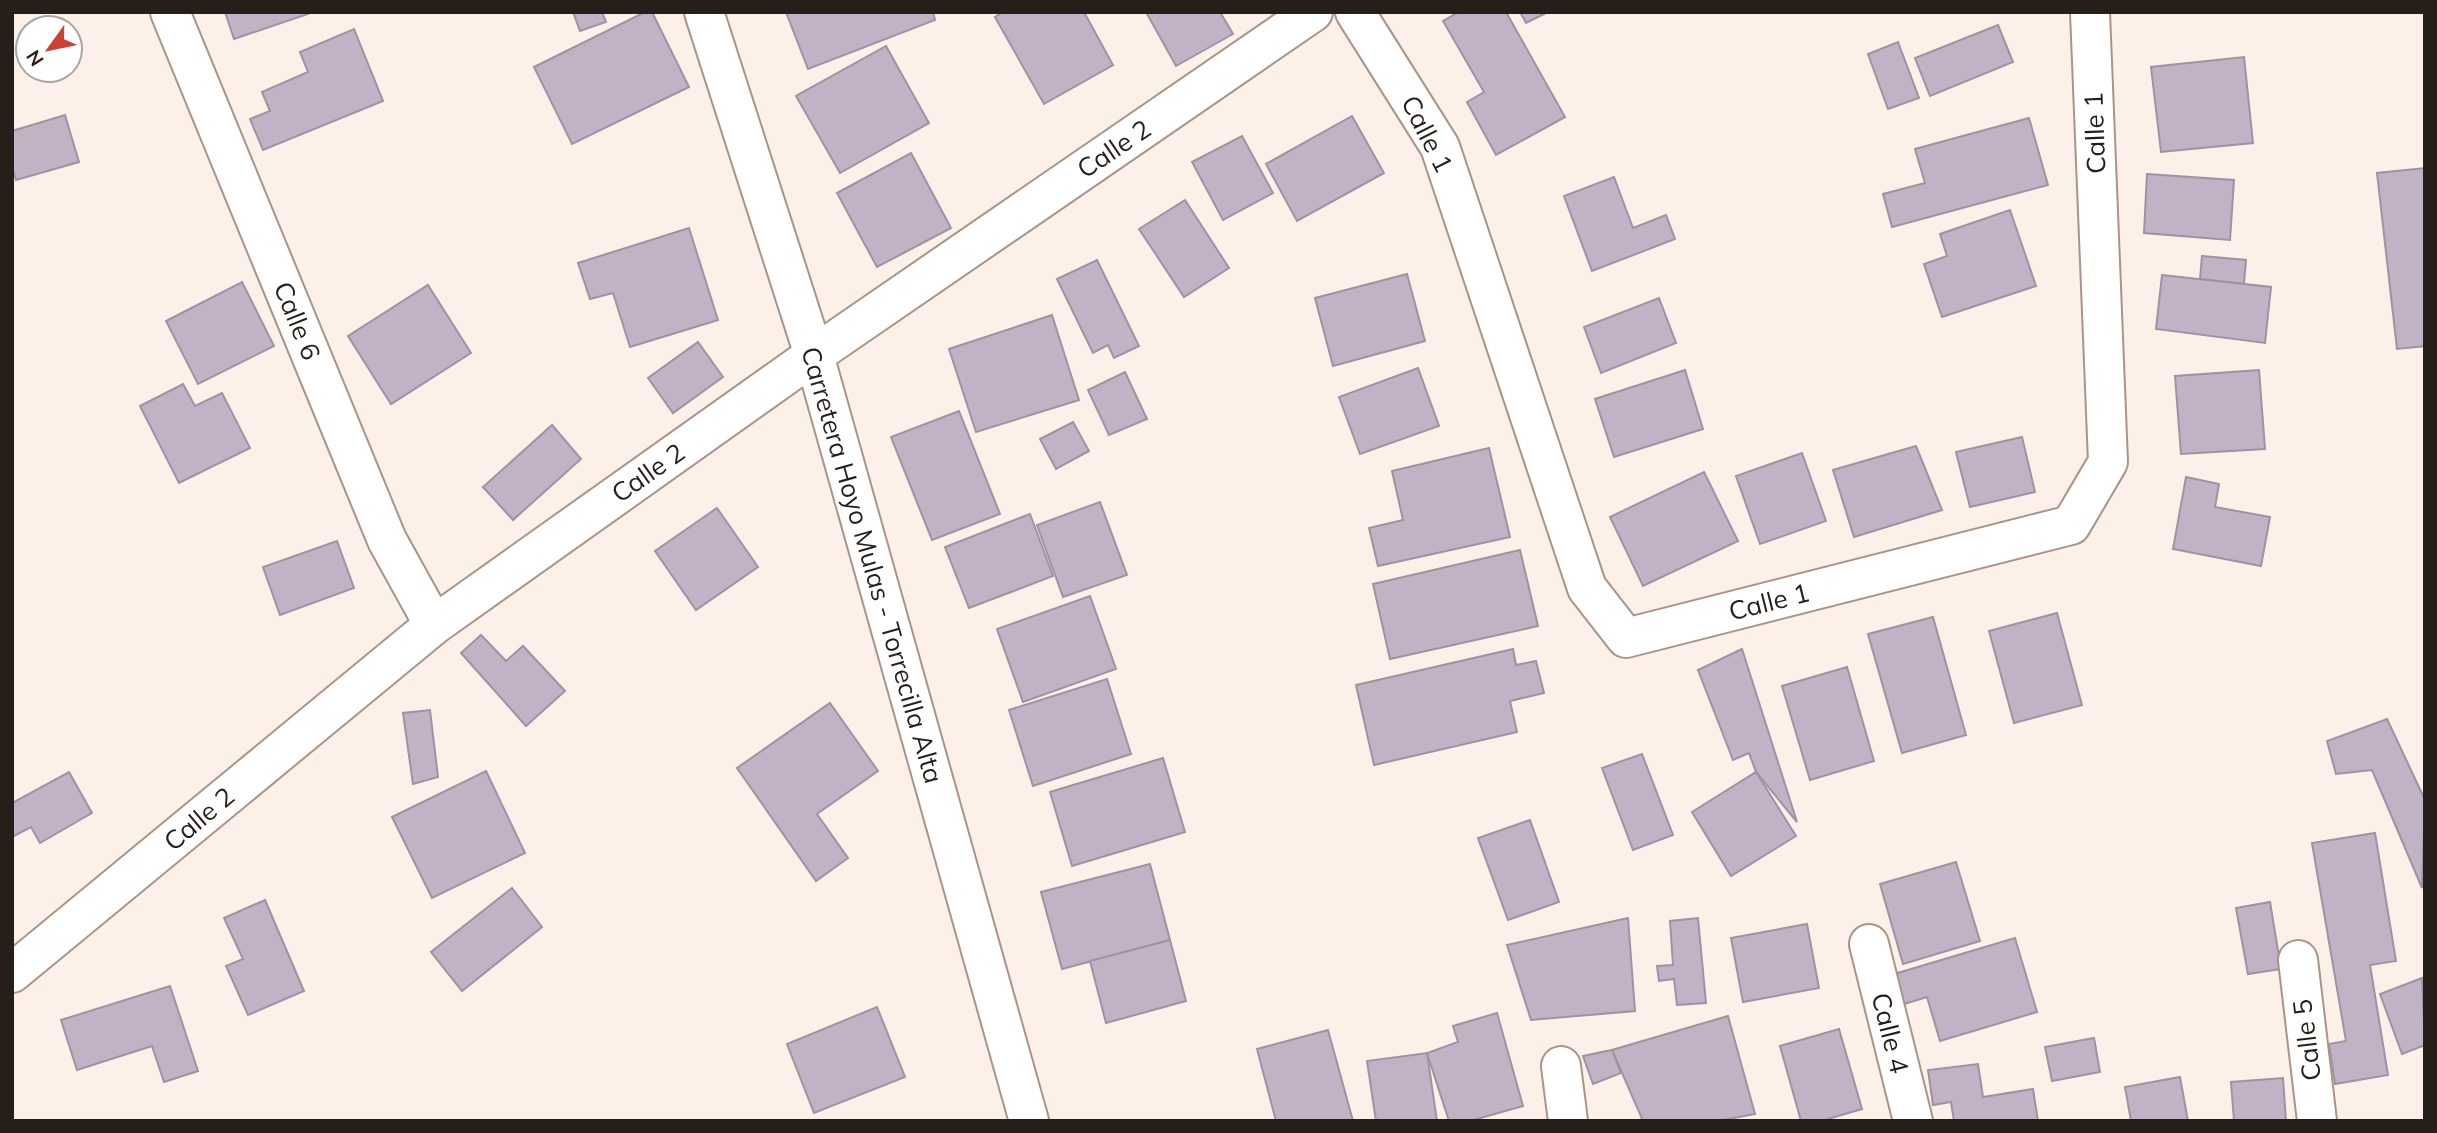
<svg xmlns="http://www.w3.org/2000/svg" width="2437" height="1133" viewBox="0 0 2437 1133" font-family="Mulish,sans-serif">
  <rect width="100%" height="100%" fill="#fdf0e8"/>
  <!-- building -->
  <g fill="#c1b3c5" stroke="#9f92a3" stroke-width="2">
    <path d="M 225,12 L 307,12 L 308,14 L 234,39 Z"/>
    <path d="M 573,12 L 602,12 L 606,22 L 580,31 Z"/>
    <path d="M 645,12 L 652,12 L 689,87 L 572,144 L 534,67 Z"/>
    <path d="M 786,12 L 933,12 L 935,20 L 808,69 Z"/>
    <path d="M 1003,12 L 1084,12 L 1113,65 L 1044,104 L 995,17 Z"/>
    <path d="M 1146,12 L 1220,12 L 1233,34 L 1176,66 Z"/>
    <path d="M 1459,12 L 1506,12 L 1565,117 L 1496,155 L 1467,102 L 1484,92 L 1443,21 Z"/>
    <path d="M 1520,12 L 1548,12 L 1526,23 Z"/>
    <path d="M 1998,25 L 2013,62 L 1930,96 L 1915,58 Z"/>
    <path d="M 354,29 L 383,101 L 263,150 L 250,119 L 270,111 L 262,92 L 308,72 L 300,52 Z"/>
    <path d="M 1898,42 L 1919,98 L 1888,109 L 1868,54 Z"/>
    <path d="M 886,46 L 929,123 L 840,173 L 796,96 Z"/>
    <path d="M 2244,57 L 2253,143 L 2161,152 L 2151,67 Z"/>
    <path d="M 65,115 L 79,162 L 16,180 L 12,167 L 12,131 Z"/>
    <path d="M 1352,116 L 1384,173 L 1297,221 L 1266,164 Z"/>
    <path d="M 2029,118 L 2048,185 L 1892,227 L 1883,194 L 1925,183 L 1915,149 Z"/>
    <path d="M 1242,136 L 1273,193 L 1223,220 L 1192,162 Z"/>
    <path d="M 911,153 L 951,228 L 877,267 L 837,193 Z"/>
    <path d="M 2425,168 L 2425,346 L 2397,349 L 2377,173 Z"/>
    <path d="M 2147,174 L 2234,180 L 2230,240 L 2144,233 Z"/>
    <path d="M 1614,177 L 1633,228 L 1666,215 L 1675,239 L 1592,271 L 1564,196 Z"/>
    <path d="M 1185,200 L 1229,268 L 1184,297 L 1139,229 Z"/>
    <path d="M 2010,210 L 2036,286 L 1942,317 L 1924,264 L 1947,256 L 1940,234 Z"/>
    <path d="M 689,228 L 718,320 L 630,347 L 613,293 L 590,299 L 578,263 Z"/>
    <path d="M 2202,256 L 2246,260 L 2244,284 L 2200,279 Z"/>
    <path d="M 1097,260 L 1139,346 L 1114,358 L 1108,345 L 1093,353 L 1057,279 Z"/>
    <path d="M 1407,274 L 1425,341 L 1333,366 L 1315,298 Z"/>
    <path d="M 2162,275 L 2271,287 L 2265,343 L 2156,329 Z"/>
    <path d="M 242,282 L 274,346 L 198,384 L 166,321 Z"/>
    <path d="M 428,285 L 471,353 L 391,404 L 348,336 Z"/>
    <path d="M 1659,298 L 1676,343 L 1601,373 L 1584,327 Z"/>
    <path d="M 1052,315 L 1079,400 L 976,432 L 949,349 Z"/>
    <path d="M 698,342 L 723,377 L 673,413 L 648,378 Z"/>
    <path d="M 1418,368 L 1439,426 L 1360,454 L 1339,397 Z"/>
    <path d="M 1685,370 L 1703,429 L 1614,457 L 1595,399 Z"/>
    <path d="M 2259,370 L 2265,449 L 2181,454 L 2175,376 Z"/>
    <path d="M 1125,372 L 1147,419 L 1109,435 L 1088,390 Z"/>
    <path d="M 183,384 L 195,406 L 222,393 L 250,448 L 179,483 L 140,406 Z"/>
    <path d="M 959,411 L 1000,514 L 932,540 L 891,437 Z"/>
    <path d="M 1073,422 L 1089,451 L 1056,469 L 1040,439 Z"/>
    <path d="M 552,425 L 581,459 L 513,520 L 483,487 Z"/>
    <path d="M 2022,437 L 2035,492 L 1970,507 L 1956,452 Z"/>
    <path d="M 1916,446 L 1942,510 L 1854,537 L 1833,470 Z"/>
    <path d="M 1489,448 L 1510,537 L 1378,566 L 1369,528 L 1403,520 L 1392,471 Z"/>
    <path d="M 1802,453 L 1826,521 L 1760,544 L 1736,476 Z"/>
    <path d="M 1704,472 L 1738,541 L 1643,586 L 1610,517 Z"/>
    <path d="M 2186,477 L 2219,484 L 2215,507 L 2270,517 L 2261,566 L 2173,549 Z"/>
    <path d="M 1100,502 L 1127,575 L 1063,597 L 1037,525 Z"/>
    <path d="M 717,508 L 758,567 L 696,610 L 655,551 Z"/>
    <path d="M 1030,514 L 1053,576 L 969,608 L 945,547 Z"/>
    <path d="M 337,541 L 354,588 L 280,615 L 263,567 Z"/>
    <path d="M 1520,550 L 1538,626 L 1390,659 L 1373,584 Z"/>
    <path d="M 1090,596 L 1116,669 L 1023,702 L 997,629 Z"/>
    <path d="M 2057,613 L 2082,705 L 2014,723 L 1989,631 Z"/>
    <path d="M 1933,617 L 1966,735 L 1902,753 L 1868,634 Z"/>
    <path d="M 481,635 L 506,661 L 523,646 L 565,691 L 526,726 L 461,653 Z"/>
    <path d="M 1513,649 L 1516,665 L 1536,661 L 1544,693 L 1510,701 L 1517,732 L 1374,765 L 1356,685 Z"/>
    <path d="M 1742,649 L 1797,822 L 1756,772 L 1749,753 L 1733,760 L 1698,670 Z"/>
    <path d="M 1847,667 L 1874,761 L 1810,780 L 1782,686 Z"/>
    <path d="M 1107,679 L 1131,754 L 1033,786 L 1009,710 Z"/>
    <path d="M 830,703 L 878,771 L 817,814 L 848,858 L 816,881 L 737,768 Z"/>
    <path d="M 430,710 L 438,777 L 413,784 L 403,713 Z"/>
    <path d="M 2387,719 L 2425,800 L 2422,888 L 2372,770 L 2336,774 L 2327,741 Z"/>
    <path d="M 1642,754 L 1673,835 L 1633,850 L 1602,768 Z"/>
    <path d="M 1163,758 L 1185,832 L 1072,866 L 1050,792 Z"/>
    <path d="M 486,771 L 525,853 L 432,898 L 392,817 Z"/>
    <path d="M 69,772 L 92,813 L 40,843 L 31,827 L 12,837 L 12,803 Z"/>
    <path d="M 1756,772 L 1796,836 L 1731,876 L 1692,812 Z"/>
    <path d="M 1530,820 L 1559,902 L 1508,920 L 1478,838 Z"/>
    <path d="M 2375,833 L 2396,961 L 2370,965 L 2388,1075 L 2335,1084 L 2329,1044 L 2346,1041 L 2312,843 Z"/>
    <path d="M 1956,862 L 1980,941 L 1903,964 L 1880,884 Z"/>
    <path d="M 1150,864 L 1170,940 L 1062,969 L 1041,892 Z"/>
    <path d="M 512,888 L 542,927 L 462,991 L 431,952 Z"/>
    <path d="M 265,900 L 304,991 L 248,1015 L 226,966 L 243,959 L 224,918 Z"/>
    <path d="M 2270,902 L 2281,969 L 2248,974 L 2236,908 Z"/>
    <path d="M 1628,918 L 1635,1011 L 1531,1020 L 1507,945 Z"/>
    <path d="M 1698,918 L 1706,1003 L 1677,1005 L 1674,979 L 1659,981 L 1657,966 L 1673,965 L 1670,921 Z"/>
    <path d="M 1807,924 L 1819,988 L 1743,1002 L 1731,938 Z"/>
    <path d="M 2015,938 L 2037,1012 L 1940,1041 L 1927,997 L 1901,1005 L 1891,975 Z"/>
    <path d="M 1170,940 L 1186,1001 L 1106,1023 L 1090,961 Z"/>
    <path d="M 2422,978 L 2425,1045 L 2402,1054 L 2380,994 Z"/>
    <path d="M 170,986 L 198,1071 L 164,1082 L 152,1046 L 77,1070 L 61,1020 Z"/>
    <path d="M 877,1007 L 905,1077 L 814,1113 L 787,1044 Z"/>
    <path d="M 1497,1013 L 1523,1106 L 1470,1121 L 1449,1121 L 1427,1053 L 1458,1042 L 1453,1026 Z"/>
    <path d="M 1728,1016 L 1755,1114 L 1718,1121 L 1643,1121 L 1612,1050 Z"/>
    <path d="M 1839,1029 L 1862,1109 L 1821,1121 L 1801,1121 L 1780,1046 Z"/>
    <path d="M 1328,1030 L 1353,1121 L 1276,1121 L 1257,1049 Z"/>
    <path d="M 2094,1038 L 2100,1072 L 2052,1081 L 2045,1047 Z"/>
    <path d="M 1612,1050 L 1621,1073 L 1593,1084 L 1583,1056 Z"/>
    <path d="M 1427,1053 L 1437,1121 L 1376,1121 L 1367,1061 Z"/>
    <path d="M 1978,1064 L 1983,1097 L 2033,1089 L 2038,1121 L 1954,1121 L 1951,1102 L 1933,1105 L 1928,1070 Z"/>
    <path d="M 2180,1077 L 2188,1121 L 2131,1121 L 2125,1087 Z"/>
    <path d="M 2283,1078 L 2286,1121 L 2234,1121 L 2231,1082 Z"/>
  </g>
  <g fill="none" stroke-linecap="round" stroke-linejoin="round">
    <!-- minor casing -->
    <g stroke="#a89587" stroke-width="42">
      <g id="minor">
        <path d="M 170,12 L 387,540 L 434,625"/>
        <path d="M 704,12 L 814,355 L 1029,1121"/>
        <path d="M 1355,12 L 1440,147 L 1587,588 L 1626,638 L 2071,525 L 2108,462 L 2090,12"/>
        <path d="M 1869,944 L 1913,1121"/>
        <path d="M 2298,960 L 2317,1121"/>
        <path d="M 12,973 L 434,625 L 814,355 L 1313,12"/>
        <path d="M 1561,1066 L 1568,1121"/>
      </g>
    </g>
    <!-- minor -->
    <use href="#minor" stroke="#fff" stroke-width="38"/>
  </g>
  <g text-anchor="middle" stroke-width="6" stroke-linejoin="round" paint-order="stroke">
    <!-- street labels -->
    <g font-size="26" fill="#261f19" stroke="#fff">
      <text transform="translate(2095 133) rotate(-92)" y="9">Calle 1</text>
      <text transform="translate(1427 134) rotate(63)" y="9">Calle 1</text>
      <text transform="translate(1114 149) rotate(-34)" y="9">Calle 2</text>
      <text transform="translate(297 321) rotate(68)" y="9">Calle 6</text>
      <text transform="translate(648 473) rotate(-35)" y="9">Calle 2</text>
      <text transform="translate(872 565) rotate(74)" y="9">Carretera Hoyo Mulas - Torrecilla Alta</text>
      <text transform="translate(1769 602) rotate(-14)" y="9">Calle 1</text>
      <text transform="translate(199 819) rotate(-40)" y="9">Calle 2</text>
      <text transform="translate(1890 1033) rotate(76)" y="9">Calle 4</text>
      <text transform="translate(2307 1040) rotate(-97)" y="9">Calle 5</text>
    </g>
  </g>
  <!-- border -->
  <rect width="2437" height="1133" fill="none" stroke="#261f19" stroke-width="28"/>
  <!-- north arrow -->
  <g transform="translate(49 49) rotate(237)"><circle r="33" fill="#ffffff" stroke="#a8a5a3" stroke-width="2"/>
  <path d="M0-5L12 26L0 18L-12 26Z" fill="#cd4033"/>
  <text y="-10" font-size="19" font-weight="bold" text-anchor="middle" fill="#261f19">N</text>
  </g>
</svg>
